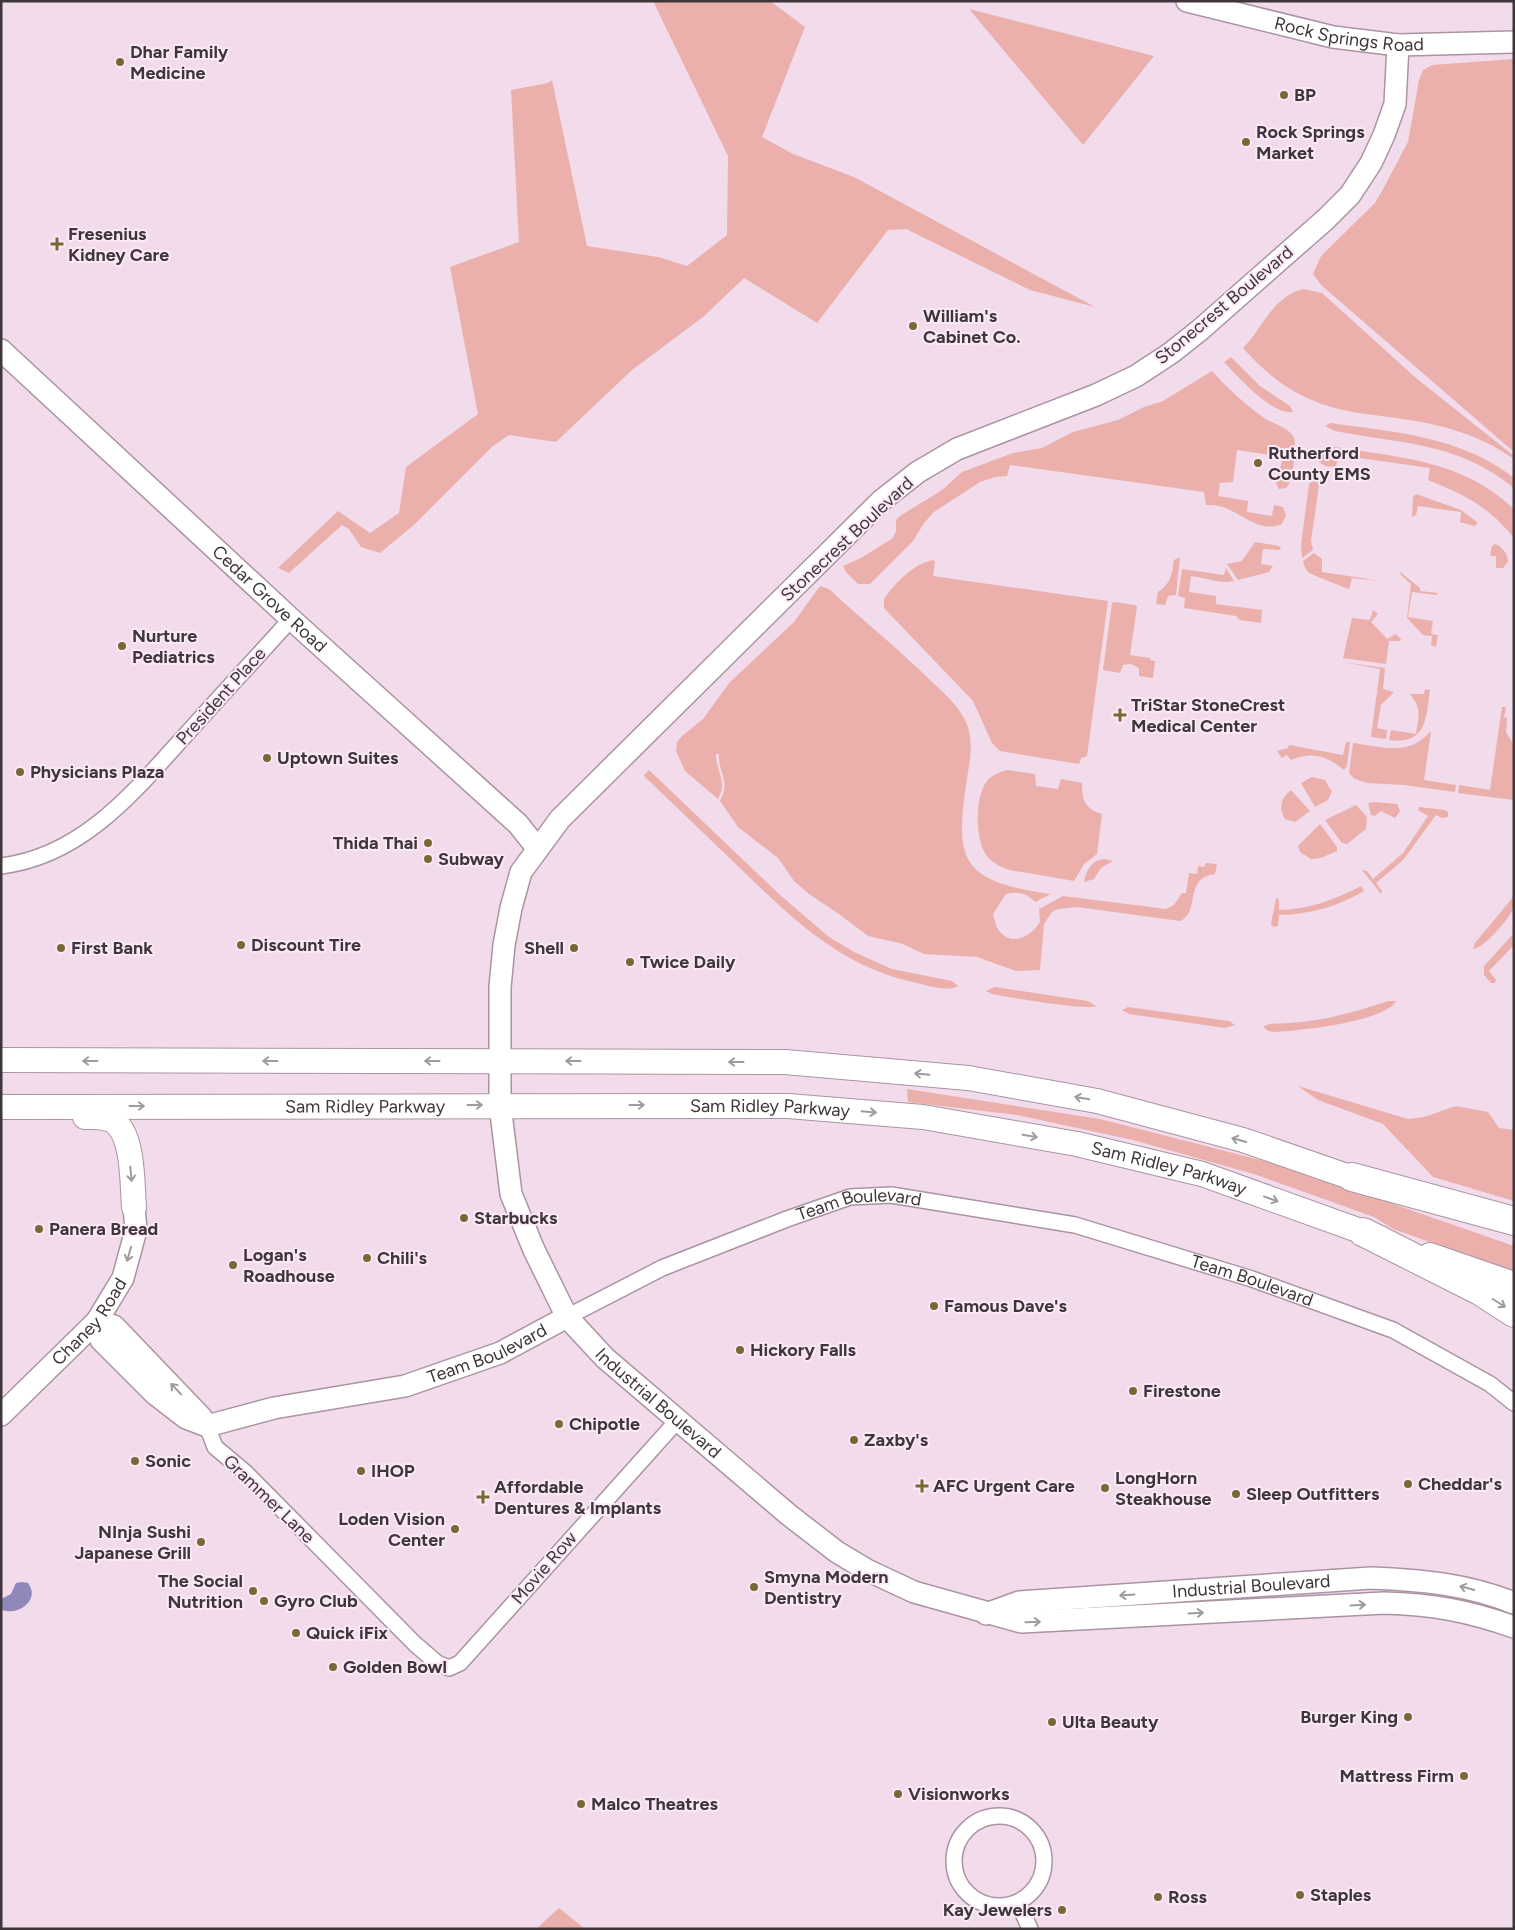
<svg xmlns="http://www.w3.org/2000/svg" width="1515" height="1930" viewBox="0 0 1515 1930" font-family="Figtree,sans-serif">
  <rect width="100%" height="100%" fill="#f2dbeb"/>
  <!-- green -->
  <g fill="#ebb0ac">
    <path d="M 653,1 L 770,1 L 805,27 L 762,137 L 793,154 L 854,177 L 1095,307 L 1030,290 L 906,229 L 888,230 L 817,323 L 744,278 L 703,317 L 632,370 L 556,442 L 509,435 L 493,446 L 415,524 L 380,553 L 361,547 L 349,529 L 342,525 L 289,573 L 278,568 L 338,511 L 370,533 L 399,513 L 406,467 L 478,414 L 450,267 L 519,242 L 511,90 L 548,83 L 552,80 L 587,246 L 658,257 L 687,266 L 727,235 L 728,156 Z"/>
    <path d="M 969,9 L 1154,56 L 1083,145 Z"/>
    <path d="M 1514,59 L 1514,452 L 1321,285 L 1313,274 L 1321,256 L 1375,203 L 1382,191 L 1408,142 L 1419,80 L 1423,70 L 1432,65 Z"/>
    <path d="M 1303,289 L 1322,293 L 1416,378 L 1514,456 L 1514,459 C 1476,432 1435,423 1389,417 C 1367,414 1344,412 1322,404 C 1290,393 1265,373 1243,348 C 1264,327 1271,298 1303,289 Z"/>
    <path d="M 1231,357 L 1260,386 L 1290,406 L 1293,412 C 1273,416 1237,376 1224,362 Z"/>
    <path d="M 1212,371 C 1228,389 1245,404 1264,418 C 1273,424 1287,427 1293,436 C 1298,444 1293,482 1286,488 L 1279,489 L 1276,484 L 1283,457 L 1237,450 L 1233,482 L 1220,483 L 1218,496 L 1248,501 L 1247,512 L 1272,516 L 1274,505 L 1283,507 L 1286,515 L 1282,524 C 1259,534 1241,512 1222,507 C 1217,505 1211,505 1206,505 L 1204,492 L 1010,465 L 1007,476 L 995,477 L 980,482 L 934,512 L 924,523 L 913,541 L 870,584 L 858,584 L 846,572 L 843,566 L 861,558 L 893,538 L 896,531 L 896,520 L 900,516 L 942,490 L 962,472 L 1013,453 L 1042,448 L 1073,432 L 1118,420 L 1144,407 L 1163,401 Z"/>
    <path d="M 1330,423 C 1394,432 1461,436 1514,478 L 1514,488 C 1458,442 1402,444 1335,431 L 1325,426 Z"/>
    <path d="M 1329,447 C 1344,447 1360,451 1375,453 C 1428,461 1474,471 1514,509 L 1514,538 C 1488,506 1465,495 1428,480 L 1430,468 L 1339,455 L 1336,466 C 1328,468 1318,465 1317,456 L 1322,450 Z"/>
    <path d="M 1315,479 L 1319,485 L 1311,541 L 1313,550 L 1302,558 L 1301,545 L 1309,484 Z"/>
    <path d="M 1416,494 L 1461,510 L 1477,522 L 1477,524 L 1474,526 L 1460,522 L 1461,512 L 1418,506 L 1416,515 L 1412,517 L 1413,497 Z"/>
    <path d="M 1255,542 L 1279,546 L 1281,548 L 1279,550 L 1263,549 L 1261,564 L 1273,566 L 1269,572 L 1238,580 L 1227,564 L 1242,561 Z"/>
    <path d="M 1495,544 C 1503,547 1508,554 1508,562 L 1503,568 L 1496,568 L 1496,556 L 1490,556 L 1492,546 Z"/>
    <path d="M 1314,553 L 1322,559 L 1322,572 L 1381,581 L 1352,578 L 1349,589 C 1343,587 1310,574 1308,572 C 1305,569 1304,565 1303,561 Z"/>
    <path d="M 1180,557 L 1176,595 L 1168,596 L 1165,605 L 1156,604 L 1158,592 C 1171,584 1172,574 1174,560 Z"/>
    <path d="M 933,560 L 935,562 L 933,576 L 1108,601 L 1087,756 L 1081,758 L 1079,764 L 1000,751 L 992,743 L 973,701 L 884,608 L 884,599 C 895,583 913,564 933,560 Z"/>
    <path d="M 1226,568 L 1234,581 C 1220,584 1206,578 1191,576 L 1189,592 L 1216,596 L 1216,604 L 1262,610 L 1261,623 L 1240,620 L 1236,616 L 1184,608 L 1185,598 L 1178,596 L 1182,569 L 1224,575 Z"/>
    <path d="M 1399,571 L 1420,588 L 1420,591 L 1437,593 L 1437,595 L 1412,592 L 1408,617 L 1433,621 L 1431,634 L 1438,635 L 1436,647 L 1431,645 L 1432,636 L 1423,635 L 1407,618 L 1411,584 L 1401,575 Z"/>
    <path d="M 820,586 L 829,589 C 862,620 898,648 930,680 C 943,692 957,704 965,720 C 973,735 971,756 968,772 C 954,860 958,881 1051,894 L 1035,902 C 1027,893 1018,891 1006,894 L 993,914 C 995,919 995,925 998,929 C 1010,948 1031,937 1040,922 L 1039,909 L 1063,896 L 1166,909 L 1174,905 L 1182,893 L 1186,893 L 1189,873 L 1197,874 L 1198,866 L 1204,867 L 1206,863 L 1217,864 L 1215,874 C 1183,878 1201,913 1180,921 L 1077,907 L 1058,909 L 1052,912 L 1044,924 L 1040,970 L 1016,971 L 977,957 L 924,954 L 903,944 L 868,936 L 839,914 L 809,894 L 794,881 L 778,858 L 738,827 L 720,801 C 731,781 718,773 719,754 L 716,754 C 716,771 728,782 718,799 L 685,771 L 676,751 L 677,742 L 682,736 L 703,719 L 730,682 L 794,622 Z"/>
    <path d="M 1114,602 L 1135,605 L 1137,607 L 1130,655 L 1150,658 L 1150,660 L 1155,661 L 1153,678 L 1139,676 L 1139,668 L 1131,664 L 1123,665 L 1120,673 L 1103,670 L 1112,603 Z"/>
    <path d="M 1373,610 L 1378,614 L 1371,622 L 1387,639 L 1396,634 L 1401,639 L 1400,641 L 1389,641 L 1386,664 L 1343,658 L 1352,618 L 1370,620 Z"/>
    <path d="M 1342,662 L 1385,668 L 1383,689 L 1394,692 L 1381,705 L 1377,728 L 1387,730 L 1386,739 L 1371,737 L 1380,669 Z"/>
    <path d="M 1425,689 L 1430,690 C 1426,718 1427,745 1389,740 L 1391,730 L 1416,734 C 1419,715 1422,709 1410,694 L 1424,694 Z"/>
    <path d="M 1502,707 L 1506,707 L 1504,717 L 1507,718 L 1506,732 L 1514,745 L 1514,800 L 1458,793 L 1459,785 L 1490,790 Z"/>
    <path d="M 1431,731 L 1424,780 L 1456,785 L 1455,792 L 1404,785 L 1367,783 L 1355,779 L 1349,773 L 1353,743 C 1384,747 1408,757 1431,731 Z"/>
    <path d="M 1346,742 L 1350,742 L 1347,766 L 1344,770 C 1327,756 1313,751 1291,760 L 1287,755 L 1282,758 L 1277,751 L 1288,748 L 1289,745 L 1343,755 Z"/>
    <path d="M 649,770 L 779,894 L 829,937 L 854,952 L 892,969 L 952,981 L 958,986 C 947,992 929,986 917,983 C 842,967 797,923 744,872 C 711,840 678,809 645,777 L 644,775 Z"/>
    <path d="M 1007,770 L 1035,774 L 1036,786 L 1058,789 L 1061,779 L 1082,783 C 1082,800 1085,809 1102,814 L 1097,854 L 1084,864 L 1074,881 L 1010,870 C 1000,867 990,862 985,853 C 975,837 975,796 987,781 C 992,775 1000,772 1007,770 Z"/>
    <path d="M 1312,777 L 1325,780 L 1332,792 L 1328,800 L 1315,807 L 1301,783 Z"/>
    <path d="M 1291,790 L 1310,811 L 1295,822 L 1285,819 C 1278,808 1281,798 1291,790 Z"/>
    <path d="M 1375,802 L 1397,804 L 1400,811 L 1395,818 L 1381,811 L 1375,816 L 1371,815 L 1368,803 Z"/>
    <path d="M 1356,805 L 1367,817 L 1366,829 L 1347,844 L 1342,843 L 1325,820 Z"/>
    <path d="M 1419,807 L 1445,810 L 1448,812 L 1448,817 L 1442,818 L 1436,815 L 1403,860 L 1376,883 L 1382,891 L 1381,894 L 1362,870 L 1367,871 L 1373,879 L 1403,853 L 1428,816 L 1418,810 Z"/>
    <path d="M 1320,824 L 1337,847 L 1337,851 L 1321,858 L 1311,859 L 1300,852 L 1298,846 Z"/>
    <path d="M 1104,859 L 1113,861 L 1101,868 L 1094,879 L 1084,882 C 1086,870 1092,860 1104,859 Z"/>
    <path d="M 1361,886 L 1364,891 C 1339,906 1308,915 1279,915 L 1278,926 L 1274,927 L 1271,924 L 1276,898 L 1279,899 L 1279,910 C 1308,910 1336,899 1361,886 Z"/>
    <path d="M 1514,896 C 1514,901 1515,907 1512,911 C 1507,921 1484,948 1473,949 L 1475,943 Z"/>
    <path d="M 1514,933 L 1514,945 L 1489,971 L 1496,980 L 1495,983 L 1491,983 L 1484,975 L 1484,966 Z"/>
    <path d="M 994,987 L 1088,1001 L 1096,1006 C 1088,1011 1007,997 992,994 L 986,991 Z"/>
    <path d="M 1388,1001 L 1396,1001 C 1385,1022 1297,1031 1274,1032 L 1268,1031 L 1263,1027 C 1270,1022 1281,1024 1289,1023 C 1324,1021 1355,1012 1388,1001 Z"/>
    <path d="M 1128,1007 L 1229,1021 L 1235,1025 L 1225,1028 L 1129,1014 L 1122,1010 Z"/>
    <path d="M 1298,1086 L 1408,1119 L 1424,1117 L 1456,1106 L 1488,1112 L 1499,1128 L 1514,1130 L 1514,1201 L 1433,1177 L 1383,1124 L 1318,1100 Z"/>
    <path d="M 907,1089 L 1100,1119 L 1284,1166 L 1514,1246 L 1514,1272 L 1393,1229 L 1374,1217 L 1257,1175 L 1133,1140 L 1017,1115 L 908,1102 Z"/>
    <path d="M 559,1908 L 585,1929 L 536,1929 Z"/>
  </g>
  <!-- water -->
  <path fill="#9088bb" d="M 22,1582 L 28,1583 C 41,1600 18,1616 2,1610 L 1,1599 L 11,1594 L 16,1583 Z"/>
  <g fill="none" stroke-linecap="round" stroke-linejoin="round">
    <!-- street casing -->
    <g stroke="#aa94a3" stroke-width="18">
      <g id="street">
        <path d="M 1,866 C 85,856 138,787 191,729 C 224,692 258,656 291,619"/>
        <path id="s1" d="M 567,1317 L 662,1268 L 787,1219 L 850,1197 L 891,1195 L 1075,1225 L 1252,1279 L 1393,1330 L 1490,1384 L 1514,1403"/>
        <path d="M 207,1426 L 215,1447 L 246,1473 L 415,1644 L 437,1663 L 449,1668 L 460,1663 L 677,1421"/>
        <circle cx="999" cy="1861" r="45"/>
        <path d="M 1018,1902 L 1030,1929"/>
      </g>
    </g>
    <!-- secondary casing -->
    <g stroke="#aa94a3" stroke-width="24">
      <g id="secondary">
        <path id="s2" d="M 1187,1 L 1333,37 L 1398,45 L 1514,42"/>
        <path id="s3" d="M 1398,45 L 1395,104 L 1384,135 L 1371,163 L 1350,195 L 1326,219 L 1200,330 L 1171,353 L 1136,376 L 1096,395 L 957,449 L 918,472 L 882,500 L 560,819 L 521,872 L 511,908 L 504,945 L 500,987 L 500,1105 L 511,1194 L 534,1250 L 567,1317 L 605,1358 L 789,1515 L 837,1552 L 867,1570 L 914,1592 L 1021,1622 L 1384,1603 C 1431,1604 1469,1611 1514,1627"/>
        <path id="s4" d="M 1,350 L 291,619 L 518,824 L 537,848"/>
        <path id="s5" d="M 97,1321 L 101,1340 L 155,1394 L 186,1418 L 207,1426 L 274,1408 L 405,1386 L 500,1353 L 567,1317"/>
        <path d="M 97,1321 L 114,1326 L 202,1418"/>
        <path id="s6" d="M 1,1415 L 97,1321 L 123,1278 L 136,1230 L 134,1207"/>
        <path id="s7" d="M 986,1614 L 1019,1602 L 1371,1578 C 1421,1580 1467,1584 1514,1603"/>
      </g>
    </g>
    <!-- primary casing -->
    <g stroke="#aa94a3" stroke-width="26">
      <g id="primary">
        <path d="M 1,1060 L 785,1062 L 968,1078 L 1097,1101 L 1243,1140 L 1370,1184"/>
        <path id="s8" d="M 1,1107 L 788,1106 L 923,1117 L 1077,1144 L 1202,1174 L 1380,1238"/>
        <path d="M 85,1117 C 95,1117 104,1116 113,1121 C 134,1134 132,1183 134,1207"/>
        <path d="M 1430,1255 L 1514,1284"/>
      </g>
    </g>
    <!-- highway casing -->
    <g stroke="#aa94a3" stroke-width="30">
      <g id="highway">
        <path d="M 1352,1177 L 1514,1221"/>
        <path d="M 1363,1232 L 1480,1291 L 1514,1313"/>
      </g>
    </g>
    <!-- street -->
    <use href="#street" stroke="#fff" stroke-width="15"/>
    <!-- secondary -->
    <use href="#secondary" stroke="#fff" stroke-width="21"/>
    <!-- primary -->
    <use href="#primary" stroke="#fff" stroke-width="24"/>
    <!-- highway -->
    <use href="#highway" stroke="#fff" stroke-width="28"/>
  </g>
  <!-- one-way arrows -->
  <defs><path id="oneway-shaft" d="M-6 0H5M1.5-3L5.5 0L1.5 3" fill="none" stroke-width="1.6" stroke-linecap="round" stroke-linejoin="round" transform="scale(1.25)"/></defs>
  <g stroke="#9f9a9e">
    <use href="#oneway-shaft" transform="translate(90 1061) rotate(-180)"/>
    <use href="#oneway-shaft" transform="translate(270 1061) rotate(180)"/>
    <use href="#oneway-shaft" transform="translate(432 1061) rotate(180)"/>
    <use href="#oneway-shaft" transform="translate(573 1061) rotate(-180)"/>
    <use href="#oneway-shaft" transform="translate(736 1062) rotate(-180)"/>
    <use href="#oneway-shaft" transform="translate(922 1074) rotate(-175)"/>
    <use href="#oneway-shaft" transform="translate(1082 1098) rotate(-170)"/>
    <use href="#oneway-shaft" transform="translate(475 1105)"/>
    <use href="#oneway-shaft" transform="translate(637 1105)"/>
    <use href="#oneway-shaft" transform="translate(137 1106)"/>
    <use href="#oneway-shaft" transform="translate(869 1112) rotate(5)"/>
    <use href="#oneway-shaft" transform="translate(1030 1136) rotate(10)"/>
    <use href="#oneway-shaft" transform="translate(1239 1140) rotate(-164)"/>
    <use href="#oneway-shaft" transform="translate(131 1174) rotate(84)"/>
    <use href="#oneway-shaft" transform="translate(1271 1199) rotate(20)"/>
    <use href="#oneway-shaft" transform="translate(129 1254) rotate(106)"/>
    <use href="#oneway-shaft" transform="translate(1499 1303) rotate(32)"/>
    <use href="#oneway-shaft" transform="translate(176 1389) rotate(-134)"/>
    <use href="#oneway-shaft" transform="translate(1467 1588) rotate(-164)"/>
    <use href="#oneway-shaft" transform="translate(1127 1595) rotate(176)"/>
    <use href="#oneway-shaft" transform="translate(1358 1605) rotate(-3)"/>
    <use href="#oneway-shaft" transform="translate(1196 1613) rotate(-3)"/>
    <use href="#oneway-shaft" transform="translate(1033 1622) rotate(-2)"/>
  </g>
  <!-- markers -->
  <g fill="#786835" stroke="#fce9f7" stroke-width="2">
    <circle cx="120" cy="62" r="5"/>
    <circle cx="1284" cy="95" r="5"/>
    <circle cx="1246" cy="142" r="5"/>
    <path d="M54.5 236.5h5v5h5v5h-5v5h-5v-5h-5v-5h5z"/>
    <circle cx="913" cy="326" r="5"/>
    <circle cx="1258" cy="463" r="5"/>
    <circle cx="122" cy="646" r="5"/>
    <path d="M1117.5 707.5h5v5h5v5h-5v5h-5v-5h-5v-5h5z"/>
    <circle cx="267" cy="758" r="5"/>
    <circle cx="20" cy="772" r="5"/>
    <circle cx="428" cy="843" r="5"/>
    <circle cx="428" cy="859" r="5"/>
    <circle cx="241" cy="945" r="5"/>
    <circle cx="61" cy="948" r="5"/>
    <circle cx="574" cy="948" r="5"/>
    <circle cx="630" cy="962" r="5"/>
    <circle cx="464" cy="1218" r="5"/>
    <circle cx="39" cy="1229" r="5"/>
    <circle cx="367" cy="1258" r="5"/>
    <circle cx="233" cy="1265" r="5"/>
    <circle cx="934" cy="1306" r="5"/>
    <circle cx="740" cy="1350" r="5"/>
    <circle cx="1133" cy="1391" r="5"/>
    <circle cx="559" cy="1424" r="5"/>
    <circle cx="854" cy="1440" r="5"/>
    <circle cx="135" cy="1461" r="5"/>
    <circle cx="361" cy="1471" r="5"/>
    <circle cx="1408" cy="1484" r="5"/>
    <path d="M919.5 1478.5h5v5h5v5h-5v5h-5v-5h-5v-5h5z"/>
    <circle cx="1105" cy="1488" r="5"/>
    <circle cx="1236" cy="1494" r="5"/>
    <path d="M480.5 1489.5h5v5h5v5h-5v5h-5v-5h-5v-5h5z"/>
    <circle cx="455" cy="1529" r="5"/>
    <circle cx="201" cy="1542" r="5"/>
    <circle cx="754" cy="1587" r="5"/>
    <circle cx="253" cy="1591" r="5"/>
    <circle cx="264" cy="1601" r="5"/>
    <circle cx="296" cy="1633" r="5"/>
    <circle cx="333" cy="1667" r="5"/>
    <circle cx="1408" cy="1717" r="5"/>
    <circle cx="1052" cy="1722" r="5"/>
    <circle cx="1464" cy="1776" r="5"/>
    <circle cx="898" cy="1794" r="5"/>
    <circle cx="581" cy="1804" r="5"/>
    <circle cx="1300" cy="1895" r="5"/>
    <circle cx="1158" cy="1897" r="5"/>
    <circle cx="1062" cy="1910" r="5"/>
  </g>
  <g text-anchor="middle" stroke-width="4" stroke-linejoin="round" paint-order="stroke">
    <!-- street labels -->
    <g font-size="18" fill="#3f363c" stroke="#fce9f7">
      <text dy="6" stroke="none"><textPath href="#s2" startOffset="166">Rock Springs Road</textPath></text>
      <text transform="translate(1224 305) rotate(-40)" y="6">Stonecrest Boulevard</text>
      <text transform="translate(847 539) rotate(-43)" y="6">Stonecrest Boulevard</text>
      <text dy="6" stroke="none"><textPath href="#s4" startOffset="366">Cedar Grove Road</textPath></text>
      <text transform="translate(221 696) rotate(-48)" y="6">President Place</text>
      <text dy="6" stroke="none"><textPath href="#s8" startOffset="364">Sam Ridley Parkway</textPath></text>
      <text dy="6" stroke="none"><textPath href="#s8" startOffset="769">Sam Ridley Parkway</textPath></text>
      <text dy="6" stroke="none"><textPath href="#s8" startOffset="1174">Sam Ridley Parkway</textPath></text>
      <text dy="6" stroke="none"><textPath href="#s1" startOffset="316">Team Boulevard</textPath></text>
      <text dy="6" stroke="none"><textPath href="#s1" startOffset="721">Team Boulevard</textPath></text>
      <text dy="6" stroke="none"><textPath href="#s6" startOffset="129">Chaney Road</textPath></text>
      <text dy="6" stroke="none"><textPath href="#s5" startOffset="448">Team Boulevard</textPath></text>
      <text dy="6" stroke="none"><textPath href="#s3" startOffset="1831">Industrial Boulevard</textPath></text>
      <text transform="translate(269 1499) rotate(44)" y="6">Grammer Lane</text>
      <text transform="translate(544 1568) rotate(-49)" y="6">Movie Row</text>
      <text dy="6" stroke="none"><textPath href="#s7" startOffset="268">Industrial Boulevard</textPath></text>
    </g>
    <!-- poi labels -->
    <g font-size="18" font-weight="bold" fill="#3f363c" stroke="#fce9f7" text-anchor="start">
      <text x="130" y="58">Dhar Family<tspan x="130" dy="21">Medicine</tspan></text>
      <text x="1294" y="101">BP</text>
      <text x="1256" y="138">Rock Springs<tspan x="1256" dy="21">Market</tspan></text>
      <text x="68" y="240">Fresenius<tspan x="68" dy="21">Kidney Care</tspan></text>
      <text x="923" y="322">William's<tspan x="923" dy="21">Cabinet Co.</tspan></text>
      <text x="1268" y="459">Rutherford<tspan x="1268" dy="21">County EMS</tspan></text>
      <text x="132" y="642">Nurture<tspan x="132" dy="21">Pediatrics</tspan></text>
      <text x="1131" y="711">TriStar StoneCrest<tspan x="1131" dy="21">Medical Center</tspan></text>
      <text x="277" y="764">Uptown Suites</text>
      <text x="30" y="778">Physicians Plaza</text>
      <text x="418" y="849" text-anchor="end">Thida Thai</text>
      <text x="438" y="865">Subway</text>
      <text x="251" y="951">Discount Tire</text>
      <text x="71" y="954">First Bank</text>
      <text x="564" y="954" text-anchor="end">Shell</text>
      <text x="640" y="968">Twice Daily</text>
      <text x="474" y="1224">Starbucks</text>
      <text x="49" y="1235">Panera Bread</text>
      <text x="243" y="1261">Logan's<tspan x="243" dy="21">Roadhouse</tspan></text>
      <text x="377" y="1264">Chili's</text>
      <text x="944" y="1312">Famous Dave's</text>
      <text x="750" y="1356">Hickory Falls</text>
      <text x="1143" y="1397">Firestone</text>
      <text x="569" y="1430">Chipotle</text>
      <text x="864" y="1446">Zaxby's</text>
      <text x="145" y="1467">Sonic</text>
      <text x="371" y="1477">IHOP</text>
      <text x="1115" y="1484">LongHorn<tspan x="1115" dy="21">Steakhouse</tspan></text>
      <text x="1418" y="1490">Cheddar's</text>
      <text x="933" y="1492">AFC Urgent Care</text>
      <text x="494" y="1493">Affordable<tspan x="494" dy="21">Dentures &amp; Implants</tspan></text>
      <text x="1246" y="1500">Sleep Outfitters</text>
      <text x="445" y="1525" text-anchor="end">Loden Vision<tspan x="445" dy="21">Center</tspan></text>
      <text x="191" y="1538" text-anchor="end">NInja Sushi<tspan x="191" dy="21">Japanese Grill</tspan></text>
      <text x="764" y="1583">Smyna Modern<tspan x="764" dy="21">Dentistry</tspan></text>
      <text x="243" y="1587" text-anchor="end">The Social<tspan x="243" dy="21">Nutrition</tspan></text>
      <text x="274" y="1607">Gyro Club</text>
      <text x="306" y="1639">Quick iFix</text>
      <text x="343" y="1673">Golden Bowl</text>
      <text x="1398" y="1723" text-anchor="end">Burger King</text>
      <text x="1062" y="1728">Ulta Beauty</text>
      <text x="1454" y="1782" text-anchor="end">Mattress Firm</text>
      <text x="908" y="1800">Visionworks</text>
      <text x="591" y="1810">Malco Theatres</text>
      <text x="1310" y="1901">Staples</text>
      <text x="1168" y="1903">Ross</text>
      <text x="1052" y="1916" text-anchor="end">Kay Jewelers</text>
    </g>
  </g>
  <!-- border -->
  <rect width="1515" height="1930" fill="none" stroke="#3f363c" stroke-width="5"/>
</svg>
